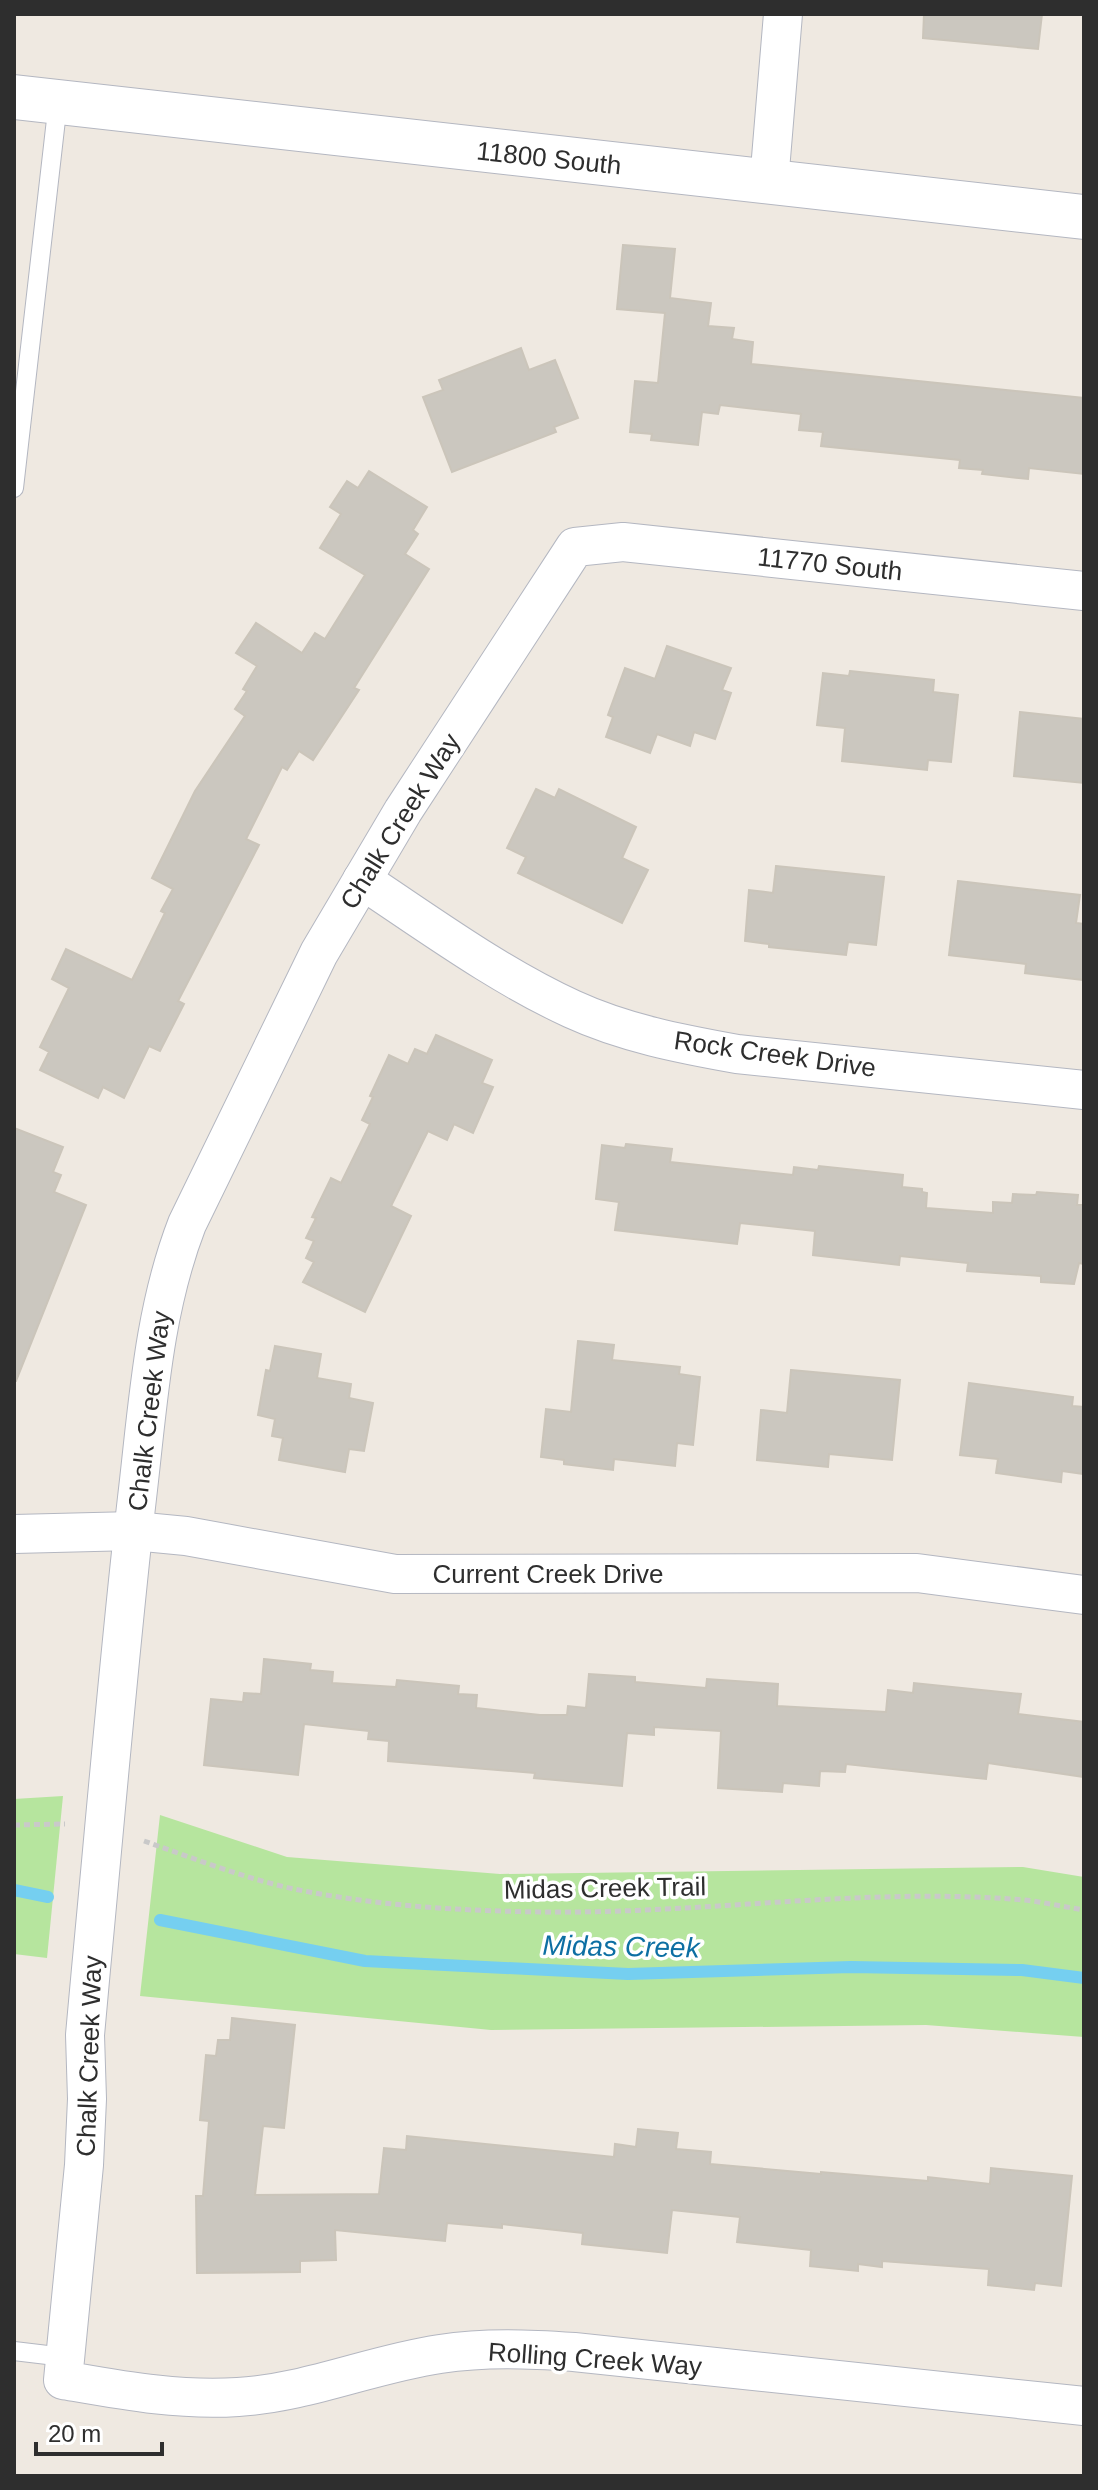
<svg xmlns="http://www.w3.org/2000/svg" width="1098" height="2490" viewBox="0 0 1098 2490" font-family="Arial,sans-serif">
  <rect width="100%" height="100%" fill="#efe9e1"/>
  <!-- green -->
  <g fill="#b6e59e">
    <path d="M 63,1796 L 47,1958 L 14,1954 L 14,1799 Z"/>
    <path d="M 160,1815 L 287,1857 L 500,1874 L 1023,1867 L 1084,1877 L 1084,2037 L 926,2025 L 491,2030 L 140,1996 Z"/>
  </g>
  <g fill="none" stroke-linecap="round" stroke-linejoin="round">
    <!-- stream -->
    <g stroke="#75cff0" stroke-width="12">
      <path d="M 14,1890 L 48,1897"/>
      <path d="M 160,1920 L 365,1961 L 628,1974 L 851,1967 L 1022,1970 L 1084,1978"/>
    </g>
  </g>
  <!-- building -->
  <g fill="#cbc7bf" stroke="#cbc5ba" stroke-width="2">
    <path d="M 924,14 L 1042,14 L 1038,49 L 923,38 Z"/>
    <path d="M 623,245 L 675,249 L 670,298 L 711,303 L 708,326 L 734,328 L 732,339 L 753,342 L 751,364 L 1084,398 L 1084,474 L 1029,468 L 1028,479 L 982,474 L 983,470 L 959,468 L 960,460 L 821,446 L 823,432 L 799,430 L 801,414 L 720,405 L 718,414 L 702,412 L 698,445 L 651,440 L 652,434 L 630,432 L 635,381 L 658,383 L 665,313 L 617,309 Z"/>
    <path d="M 521,348 L 529,370 L 555,360 L 578,418 L 554,427 L 556,432 L 452,472 L 423,397 L 443,390 L 439,380 Z"/>
    <path d="M 369,471 L 427,507 L 413,530 L 418,534 L 405,554 L 429,569 L 354,688 L 359,690 L 313,760 L 299,751 L 287,770 L 282,767 L 246,839 L 259,845 L 178,1001 L 184,1004 L 160,1051 L 149,1046 L 124,1098 L 103,1087 L 98,1098 L 40,1070 L 49,1052 L 40,1047 L 69,988 L 52,979 L 66,949 L 132,980 L 165,913 L 161,911 L 173,889 L 152,878 L 195,791 L 245,716 L 235,709 L 247,691 L 243,689 L 257,666 L 236,653 L 256,623 L 302,653 L 315,633 L 325,639 L 365,575 L 320,548 L 341,514 L 330,507 L 347,481 L 358,488 Z"/>
    <path d="M 667,646 L 731,668 L 722,690 L 731,693 L 715,739 L 694,732 L 690,746 L 657,734 L 650,753 L 606,737 L 613,717 L 608,715 L 625,668 L 655,679 Z"/>
    <path d="M 850,671 L 934,680 L 933,692 L 958,695 L 951,762 L 928,760 L 927,770 L 842,761 L 845,728 L 817,725 L 823,673 L 849,676 Z"/>
    <path d="M 1020,712 L 1084,719 L 1084,783 L 1014,776 Z"/>
    <path d="M 536,789 L 555,798 L 559,789 L 636,827 L 622,858 L 648,870 L 622,923 L 518,873 L 526,857 L 507,848 Z"/>
    <path d="M 776,866 L 884,877 L 876,945 L 848,942 L 846,955 L 769,947 L 769,944 L 745,941 L 749,890 L 773,893 Z"/>
    <path d="M 958,881 L 1080,895 L 1076,923 L 1084,924 L 1084,980 L 1025,973 L 1026,964 L 949,955 Z"/>
    <path d="M 436,1035 L 492,1060 L 482,1083 L 493,1087 L 473,1133 L 454,1124 L 447,1140 L 428,1131 L 391,1206 L 411,1216 L 365,1312 L 303,1282 L 314,1262 L 306,1258 L 314,1241 L 306,1238 L 316,1218 L 312,1217 L 331,1178 L 341,1183 L 370,1124 L 362,1120 L 373,1097 L 370,1096 L 389,1055 L 408,1064 L 415,1049 L 427,1054 Z"/>
    <path d="M 14,1128 L 63,1147 L 53,1172 L 61,1175 L 54,1192 L 86,1205 L 16,1381 L 14,1381 Z"/>
    <path d="M 626,1144 L 672,1149 L 670,1162 L 793,1175 L 794,1167 L 818,1170 L 819,1166 L 903,1175 L 902,1187 L 922,1189 L 922,1192 L 927,1193 L 926,1208 L 993,1213 L 993,1202 L 1012,1203 L 1013,1194 L 1036,1195 L 1037,1192 L 1078,1195 L 1077,1205 L 1084,1205 L 1084,1264 L 1079,1263 L 1074,1284 L 1041,1282 L 1041,1276 L 967,1271 L 968,1263 L 900,1256 L 899,1265 L 813,1255 L 815,1231 L 740,1223 L 737,1244 L 615,1230 L 619,1202 L 596,1199 L 602,1145 L 625,1148 Z"/>
    <path d="M 578,1341 L 614,1345 L 612,1360 L 680,1367 L 679,1374 L 700,1377 L 693,1445 L 677,1443 L 675,1466 L 614,1459 L 613,1470 L 564,1464 L 564,1460 L 541,1457 L 546,1409 L 571,1412 Z"/>
    <path d="M 275,1346 L 321,1354 L 317,1378 L 351,1384 L 349,1398 L 373,1403 L 364,1451 L 349,1449 L 345,1472 L 279,1460 L 283,1438 L 272,1436 L 275,1419 L 258,1415 L 266,1370 L 270,1371 Z"/>
    <path d="M 791,1370 L 900,1380 L 892,1460 L 829,1454 L 828,1467 L 757,1460 L 761,1410 L 787,1413 Z"/>
    <path d="M 969,1383 L 1073,1397 L 1072,1406 L 1084,1407 L 1084,1474 L 1062,1471 L 1061,1482 L 996,1473 L 998,1459 L 960,1455 Z"/>
    <path d="M 264,1659 L 311,1664 L 310,1670 L 333,1672 L 332,1683 L 396,1687 L 397,1680 L 459,1686 L 458,1694 L 477,1695 L 476,1708 L 540,1715 L 567,1715 L 568,1706 L 586,1708 L 589,1674 L 635,1677 L 635,1682 L 706,1688 L 707,1679 L 778,1684 L 777,1706 L 886,1712 L 888,1690 L 913,1693 L 914,1683 L 1021,1694 L 1018,1714 L 1084,1722 L 1084,1777 L 988,1763 L 986,1779 L 846,1764 L 845,1772 L 820,1771 L 819,1786 L 783,1783 L 782,1792 L 718,1788 L 721,1731 L 654,1727 L 654,1735 L 627,1733 L 622,1786 L 534,1778 L 535,1773 L 388,1761 L 389,1741 L 368,1739 L 369,1731 L 304,1724 L 298,1775 L 204,1765 L 211,1699 L 243,1702 L 244,1693 L 261,1694 Z"/>
    <path d="M 232,2018 L 295,2025 L 284,2128 L 263,2126 L 255,2195 L 379,2194 L 384,2148 L 406,2150 L 407,2136 L 614,2157 L 615,2144 L 636,2147 L 638,2129 L 678,2133 L 676,2149 L 711,2152 L 710,2164 L 821,2174 L 821,2172 L 928,2181 L 928,2177 L 990,2184 L 991,2168 L 1072,2176 L 1061,2286 L 1035,2283 L 1034,2290 L 988,2285 L 989,2269 L 882,2261 L 882,2267 L 858,2264 L 858,2271 L 810,2266 L 811,2250 L 737,2242 L 740,2217 L 672,2210 L 667,2253 L 582,2244 L 583,2233 L 502,2224 L 502,2228 L 447,2223 L 445,2241 L 335,2230 L 336,2260 L 300,2261 L 300,2272 L 197,2273 L 196,2196 L 203,2196 L 209,2121 L 200,2120 L 206,2055 L 216,2056 L 218,2040 L 230,2040 Z"/>
  </g>
  <g fill="none" stroke-linecap="round" stroke-linejoin="round">
    <!-- lane casing -->
    <g stroke="#b4b7c1" stroke-width="20">
      <g id="lane">
        <path d="M 14,488 L 58,102"/>
        <path d="M 14,2351 L 64,2357"/>
      </g>
    </g>
    <!-- street casing -->
    <g stroke="#b4b7c1" stroke-width="40">
      <g id="street">
        <path d="M 769,182 L 783,14"/>
        <path d="M 1084,591 L 623,542 L 575,547 L 403,811 L 319,953 L 187,1224 C 153,1312 148,1405 137,1498 C 119,1655 106,1812 91,1969 L 85,2035 L 87,2099 L 84,2165 L 63,2380 C 121,2390 178,2401 238,2397 C 307,2393 372,2364 440,2354 C 485,2347 529,2349 574,2352 L 1084,2406"/>
        <path d="M 362,880 C 430,925 498,975 572,1009 C 624,1033 681,1044 737,1054 L 1084,1090"/>
        <path d="M 14,1534 L 134,1531 L 186,1536 L 395,1574 L 917,1573 L 1084,1595"/>
      </g>
    </g>
    <!-- secondary casing -->
    <g stroke="#b4b7c1" stroke-width="46">
      <path id="secondary" d="M 14,97 L 1084,217"/>
    </g>
    <!-- path -->
    <g stroke="#c9c9c9" stroke-width="5" stroke-dasharray="6 4" stroke-linecap="butt">
      <path d="M 14,1825 L 65,1824"/>
      <path d="M 144,1841 C 193,1858 243,1878 294,1889 C 382,1907 475,1912 565,1912 C 718,1912 871,1887 1024,1900 C 1044,1902 1064,1907 1084,1910"/>
    </g>
    <!-- lane -->
    <use href="#lane" stroke="#fff" stroke-width="18"/>
    <!-- street -->
    <use href="#street" stroke="#fff" stroke-width="38"/>
    <!-- secondary -->
    <use href="#secondary" stroke="#fff" stroke-width="44"/>
  </g>
  <g text-anchor="middle" stroke-width="7" stroke-linejoin="round" paint-order="stroke">
    <!-- street labels -->
    <g font-size="26" fill="#2e2e2e" stroke="#fff">
      <text transform="translate(549 158) rotate(6)" y="9">11800 South</text>
      <text transform="translate(830 564) rotate(6)" y="9">11770 South</text>
      <text transform="translate(400 821) rotate(-58)" y="9">Chalk Creek Way</text>
      <text transform="translate(775 1054) rotate(8)" y="9">Rock Creek Drive</text>
      <text transform="translate(149 1411) rotate(-83)" y="9">Chalk Creek Way</text>
      <text x="548" y="1583">Current Creek Drive</text>
      <text transform="translate(605 1888) rotate(-1)" y="9">Midas Creek Trail</text>
      <text transform="translate(89 2056) rotate(-88)" y="9">Chalk Creek Way</text>
      <text transform="translate(595 2359) rotate(4)" y="9">Rolling Creek Way</text>
    </g>
    <!-- water labels -->
    <g font-size="28" font-style="italic" fill="#0d6fa3" stroke="#fff">
      <text transform="translate(621 1946) rotate(1)" y="10">Midas Creek</text>
    </g>
  </g>
  <!-- border -->
  <rect width="1098" height="2490" fill="none" stroke="#2e2e2e" stroke-width="32"/>
  <!-- scale -->
  <path d="M36 2442v12h126v-12" fill="none" stroke="#2e2e2e" stroke-width="4"/>
  <text x="48" y="2442" font-size="24" fill="#2e2e2e" stroke="#ffffff" stroke-width="6" paint-order="stroke">20 m</text>
</svg>
